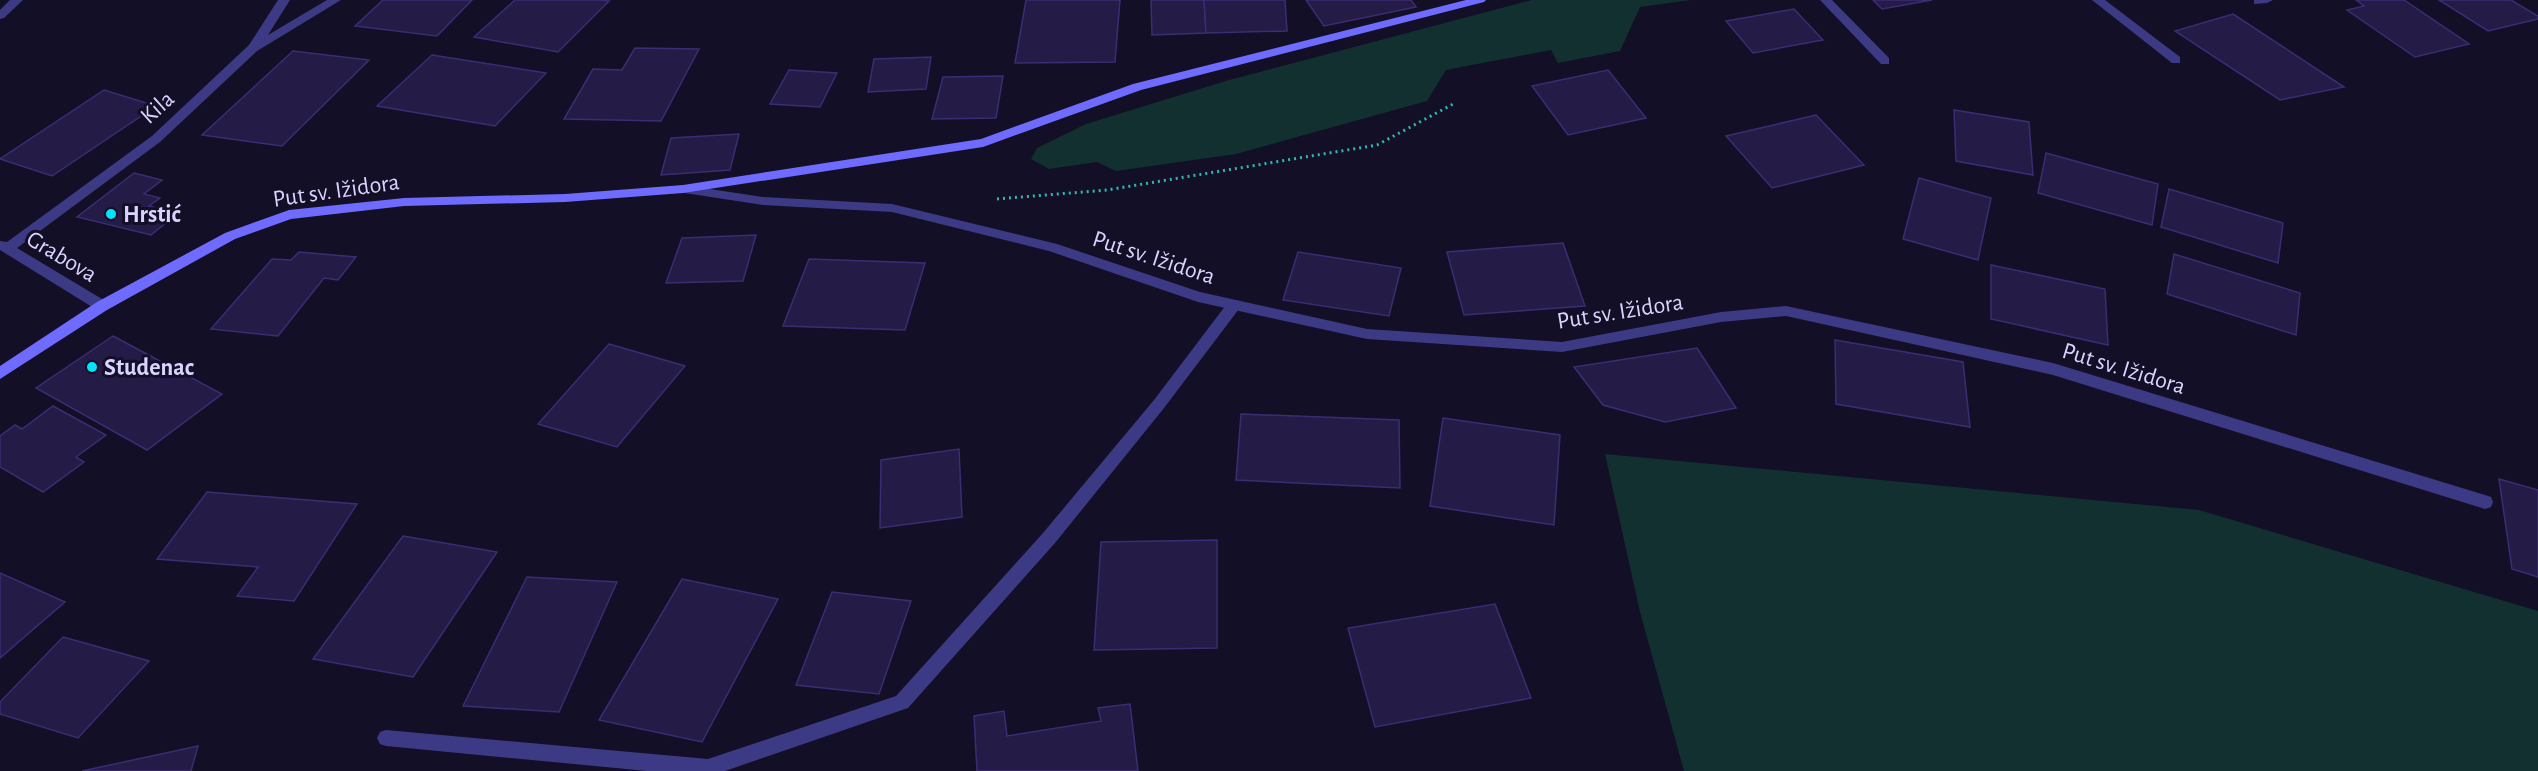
<svg xmlns="http://www.w3.org/2000/svg" width="2538" height="771" viewBox="0 0 2538 771" font-family="'Alegreya Sans',sans-serif">
  <rect width="100%" height="100%" fill="#130f26"/>
  <!-- green -->
  <g fill="#12302f">
    <path d="M 1532,0 L 1691,0 L 1640,7 L 1620,51 L 1558,63 L 1551,50 L 1446,70 L 1427,101 L 1236,154 L 1116,171 L 1097,162 L 1049,169 L 1031,159 L 1037,148 L 1086,124 L 1229,80 Z"/>
    <path d="M 1605,454 L 2199,510 L 2538,611 L 2538,771 L 1684,771 L 1640,612 Z"/>
  </g>
  <!-- building -->
  <g fill="#241b47" stroke="#3b2d73" stroke-width="1.5">
    <path d="M 383,0 L 472,0 L 437,36 L 355,26 Z"/>
    <path d="M 515,0 L 602,0 L 609,1 L 558,52 L 474,37 Z"/>
    <path d="M 1026,0 L 1120,0 L 1115,62 L 1015,63 Z"/>
    <path d="M 1151,0 L 1204,0 L 1206,33 L 1152,35 Z"/>
    <path d="M 1204,0 L 1285,0 L 1287,31 L 1206,33 Z"/>
    <path d="M 1306,0 L 1411,0 L 1416,7 L 1324,26 Z"/>
    <path d="M 1873,0 L 1932,0 L 1882,9 Z"/>
    <path d="M 2356,0 L 2404,0 L 2469,44 L 2415,57 L 2347,10 L 2364,6 Z"/>
    <path d="M 2439,0 L 2511,0 L 2538,16 L 2538,19 L 2488,31 Z"/>
    <path d="M 1794,9 L 1823,40 L 1753,53 L 1726,21 Z"/>
    <path d="M 2233,14 L 2344,87 L 2280,100 L 2175,31 Z"/>
    <path d="M 635,48 L 699,49 L 661,121 L 564,119 L 593,69 L 622,70 Z"/>
    <path d="M 293,51 L 369,60 L 282,146 L 202,135 Z"/>
    <path d="M 432,55 L 546,73 L 495,126 L 377,106 Z"/>
    <path d="M 931,57 L 926,89 L 868,92 L 874,59 Z"/>
    <path d="M 789,70 L 837,73 L 820,107 L 770,104 Z"/>
    <path d="M 1608,70 L 1646,118 L 1568,135 L 1532,86 Z"/>
    <path d="M 1003,76 L 996,118 L 932,119 L 943,77 Z"/>
    <path d="M 104,90 L 156,106 L 52,176 L 0,159 Z"/>
    <path d="M 1954,110 L 2029,122 L 2033,175 L 1956,161 Z"/>
    <path d="M 1816,115 L 1864,165 L 1772,188 L 1726,136 Z"/>
    <path d="M 739,134 L 730,170 L 661,175 L 671,138 Z"/>
    <path d="M 2046,153 L 2158,184 L 2152,225 L 2038,193 Z"/>
    <path d="M 134,173 L 162,180 L 144,194 L 160,198 L 149,206 L 178,213 L 151,235 L 77,217 Z"/>
    <path d="M 1919,178 L 1991,198 L 1978,260 L 1903,239 Z"/>
    <path d="M 2169,189 L 2283,223 L 2278,263 L 2161,227 Z"/>
    <path d="M 756,235 L 743,281 L 666,283 L 682,238 Z"/>
    <path d="M 1563,243 L 1585,306 L 1464,315 L 1447,252 Z"/>
    <path d="M 299,252 L 356,257 L 338,280 L 324,278 L 278,336 L 211,329 L 272,259 L 291,260 Z"/>
    <path d="M 1298,252 L 1401,268 L 1389,316 L 1283,300 Z"/>
    <path d="M 2174,254 L 2300,293 L 2296,335 L 2167,294 Z"/>
    <path d="M 809,259 L 925,263 L 905,330 L 783,326 Z"/>
    <path d="M 1991,265 L 2105,289 L 2108,345 L 1991,319 Z"/>
    <path d="M 113,336 L 222,394 L 147,450 L 36,388 Z"/>
    <path d="M 1835,340 L 1963,362 L 1970,427 L 1836,404 Z"/>
    <path d="M 609,344 L 685,366 L 617,447 L 538,424 Z"/>
    <path d="M 1697,348 L 1736,408 L 1665,422 L 1603,405 L 1574,367 Z"/>
    <path d="M 53,406 L 106,435 L 76,457 L 84,462 L 43,492 L 0,467 L 0,436 L 15,425 L 22,429 Z"/>
    <path d="M 1241,414 L 1399,420 L 1400,488 L 1236,480 Z"/>
    <path d="M 1443,418 L 1560,435 L 1554,525 L 1430,506 Z"/>
    <path d="M 959,449 L 962,517 L 880,528 L 881,460 Z"/>
    <path d="M 2499,479 L 2538,490 L 2538,577 L 2512,569 Z"/>
    <path d="M 207,492 L 357,504 L 294,601 L 237,596 L 258,567 L 157,559 Z"/>
    <path d="M 403,536 L 497,552 L 413,677 L 313,659 Z"/>
    <path d="M 1217,540 L 1217,648 L 1094,650 L 1101,542 Z"/>
    <path d="M 0,573 L 65,602 L 0,658 Z"/>
    <path d="M 527,577 L 617,582 L 559,712 L 463,706 Z"/>
    <path d="M 682,579 L 778,599 L 702,742 L 599,720 Z"/>
    <path d="M 832,592 L 911,601 L 879,694 L 796,685 Z"/>
    <path d="M 1495,604 L 1531,698 L 1375,727 L 1348,628 Z"/>
    <path d="M 63,637 L 149,661 L 78,738 L 0,714 L 0,702 Z"/>
    <path d="M 1130,704 L 1138,771 L 977,771 L 974,716 L 1004,711 L 1007,736 L 1101,721 L 1098,708 Z"/>
    <path d="M 198,746 L 191,771 L 82,771 Z"/>
  </g>
  <g fill="none" stroke-linecap="round" stroke-linejoin="round">
    <!-- path -->
    <path stroke="#2fb8b0" stroke-width="3" stroke-dasharray="2 4" stroke-linecap="butt" d="M 997,199 L 1107,190 L 1377,145 L 1455,103"/>
    <!-- lane -->
    <path fill="#3d3a85" fill-rule="evenodd" d="M 1234,300 L 1239,301 L 1241,305 L 1239,309 L 1164,408 L 1055,543 L 908,708 L 725,771 L 647,771 L 386,746 L 380,744 L 377,738 L 380,732 L 386,730 L 708,759 L 896,696 L 1043,533 L 1154,400 L 1229,301 Z"/>
    <!-- street -->
    <g fill="#3d3a85" fill-rule="evenodd">
      <path d="M 10,0 L 23,0 L 4,18 L 0,19 L 0,10 Z"/>
      <path d="M 278,0 L 290,0 L 268,35 L 327,0 L 341,0 L 257,51 L 160,142 L 17,248 L 107,302 L 109,306 L 107,310 L 97,310 L 0,250 L 0,241 L 7,242 L 152,136 L 249,45 Z"/>
      <path d="M 1820,0 L 1832,0 L 1889,58 L 1889,64 L 1881,64 Z"/>
      <path d="M 2092,0 L 2105,0 L 2180,57 L 2180,63 L 2172,63 Z"/>
      <path d="M 2254,0 L 2273,0 L 2267,3 L 2254,4 Z"/>
      <path d="M 683,185 L 763,197 L 892,204 L 1057,244 L 1200,292 L 1367,329 L 1562,342 L 1721,312 L 1786,306 L 2053,363 L 2485,495 L 2491,497 L 2493,502 L 2491,507 L 2485,509 L 2053,375 L 1786,316 L 1721,322 L 1562,352 L 1367,339 L 1198,302 L 1049,251 L 892,212 L 763,205 L 678,192 L 676,189 Z"/>
    </g>
    <!-- secondary -->
    <path fill="#6f6bff" fill-rule="evenodd" d="M 1466,0 L 1486,0 L 1484,2 L 1141,90 L 983,147 L 683,193 L 565,202 L 404,206 L 291,219 L 235,239 L 107,310 L 0,379 L 0,366 L 97,302 L 225,233 L 289,210 L 404,198 L 565,194 L 683,185 L 981,139 L 1133,84 Z"/>
  </g>
  <!-- markers -->
  <g fill="#00e5ff" stroke="#130f26" stroke-width="2">
    <circle cx="111" cy="214" r="6"/>
    <circle cx="92" cy="367" r="6"/>
  </g>
  <g text-anchor="middle" stroke-width="6" stroke-linejoin="round" paint-order="stroke">
    <!-- street labels -->
    <g font-size="24" fill="#d9d4ff" stroke="#130f26">
      <text transform="translate(157 107) rotate(-42)" y="8">Kila</text>
      <text transform="translate(336 190) rotate(-8)" y="8">Put sv. Ižidora</text>
      <text transform="translate(62 256) rotate(31)" y="8">Grabova</text>
      <text transform="translate(1154 257) rotate(18)" y="8">Put sv. Ižidora</text>
      <text transform="translate(1620 311) rotate(-9)" y="8">Put sv. Ižidora</text>
      <text transform="translate(2124 368) rotate(17)" y="8">Put sv. Ižidora</text>
    </g>
    <!-- poi labels -->
    <g font-size="24" font-weight="bold" fill="#d9d4ff" stroke="#130f26" text-anchor="start">
      <text x="123" y="222">Hrstić</text>
      <text x="104" y="375">Studenac</text>
    </g>
  </g>
</svg>
